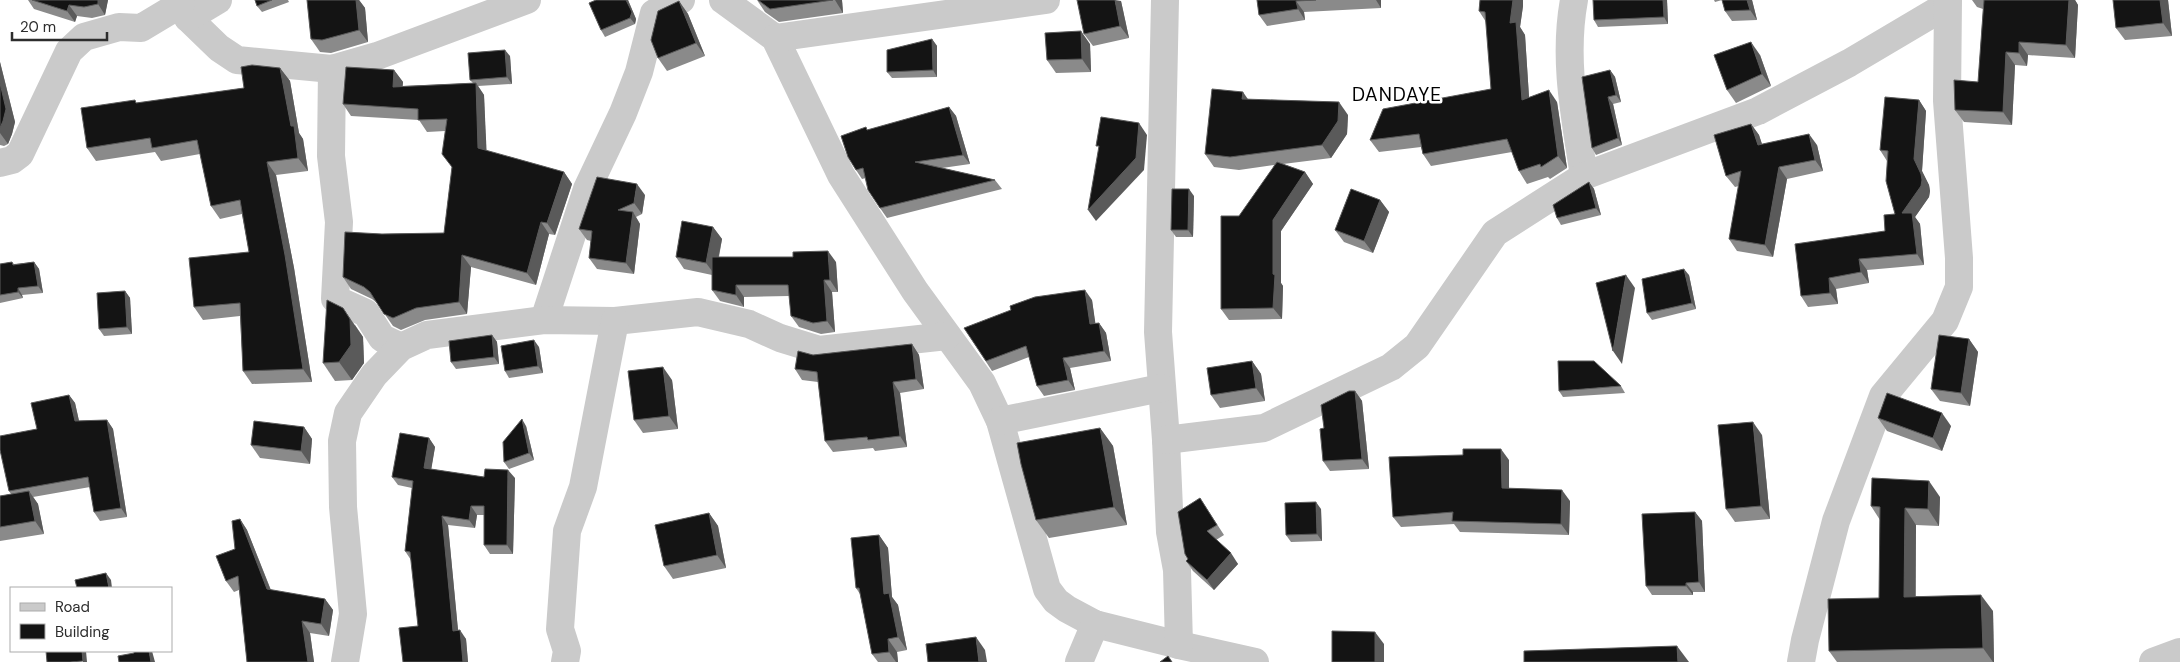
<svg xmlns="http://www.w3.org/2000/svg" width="2180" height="662" viewBox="0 0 2180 662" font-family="'DM Sans',sans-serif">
  <rect width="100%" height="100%" fill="#fff"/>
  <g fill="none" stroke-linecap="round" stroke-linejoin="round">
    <!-- minor -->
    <g stroke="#cacaca" stroke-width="28">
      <path d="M 178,0 L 188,18 L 219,48 L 237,60 L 332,69 L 377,56 L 527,0"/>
      <path d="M 723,0 L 775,38 L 841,175 L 915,291 L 982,383 L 1000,421 L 1047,589 L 1056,601 L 1067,609 L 1095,624 L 1179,645 L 1255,662"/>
      <path d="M 1165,0 L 1158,332 L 1166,440 L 1170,532 L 1177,570 L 1179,645"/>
      <path d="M 1574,0 C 1563,59 1575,117 1584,176"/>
      <path d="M 188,18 L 218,0"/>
      <path d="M 775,38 L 1046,0"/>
      <path d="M 332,69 L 331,156 L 339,222 L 335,299 L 366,313 L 382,338 L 401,347"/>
      <path d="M 0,163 L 12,160 L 20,154 L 69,51 L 84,37 L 119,27 L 141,28 L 181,4"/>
      <path d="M 544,320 L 587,189 L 623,113 L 639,72 L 654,13 L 681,0"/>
      <path d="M 1000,421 L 1161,388"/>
      <path d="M 1166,440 L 1264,428 L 1391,367 L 1417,346 L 1495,233 L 1584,176 L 1758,111 L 1849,63 L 1947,5"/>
      <path d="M 345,662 L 353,614 L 343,507 L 342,441 L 348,413 L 374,375 L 401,347 L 427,335 L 544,320 L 615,321 L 698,312 L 749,324 L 780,338 L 819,350 L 947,336"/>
      <path d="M 565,662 L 567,651 L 560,629 L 567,531 L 583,487 L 615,321"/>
      <path d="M 1079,662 L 1095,624"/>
      <path d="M 1801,662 L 1805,640 L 1836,521 L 1883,396 L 1945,321 L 1959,287 L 1959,258 L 1947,101 L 1948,0"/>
      <path d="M 2153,662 L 2180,652"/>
    </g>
  </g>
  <!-- wall -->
  <g fill="#8a8a8a">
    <path d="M 28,0 L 108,0 L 105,15 L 92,18 L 77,16 L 75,22 L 34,9 Z"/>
    <path d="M 255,0 L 288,0 L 289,2 L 262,12 L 257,6 Z"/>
    <path d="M 307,0 L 359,0 L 365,8 L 368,42 L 331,53 L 320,52 L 311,39 Z"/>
    <path d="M 596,0 L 628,0 L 636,19 L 635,24 L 605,37 L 601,30 Z"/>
    <path d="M 757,0 L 842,0 L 843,13 L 779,22 L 765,12 Z"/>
    <path d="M 1257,0 L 1381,0 L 1381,8 L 1304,12 L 1305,20 L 1267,26 L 1259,15 Z"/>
    <path d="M 1480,0 L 1523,0 L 1523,6 L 1520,27 L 1525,35 L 1529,97 L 1557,102 L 1567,168 L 1550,179 L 1548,177 L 1527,184 L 1519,171 L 1512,152 L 1431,166 L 1423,154 L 1421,147 L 1379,152 L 1370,140 L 1491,89 L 1486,22 L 1479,11 Z"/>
    <path d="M 1667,0 L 1668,24 L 1598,27 L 1594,20 Z"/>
    <path d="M 1714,0 L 1752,0 L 1757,20 L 1732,21 L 1725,11 L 1722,0 L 1715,2 Z"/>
    <path d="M 1972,0 L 2075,0 L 2078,5 L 2075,58 L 2028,55 L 2027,66 L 2015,65 L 2012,125 L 1964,122 L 1955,110 L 1978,82 L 1983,9 L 1977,7 Z"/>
    <path d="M 2113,0 L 2168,0 L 2172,36 L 2125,40 L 2116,28 Z"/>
    <path d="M 679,1 L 688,14 L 705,56 L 667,71 L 658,58 Z"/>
    <path d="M 1121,1 L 1129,38 L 1093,46 L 1084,34 Z"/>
    <path d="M 932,39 L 937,46 L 937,77 L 892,78 L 887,72 Z"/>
    <path d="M 1090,44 L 1091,72 L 1056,73 L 1047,60 Z"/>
    <path d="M 1760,55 L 1771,86 L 1736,103 L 1727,90 Z"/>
    <path d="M 510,56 L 512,84 L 478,86 L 484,95 L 486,151 L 564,172 L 572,184 L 555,235 L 549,234 L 536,285 L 471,267 L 467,314 L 425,320 L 401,330 L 393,326 L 377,303 L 372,299 L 351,289 L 343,277 L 382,234 L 444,233 L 452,167 L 445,131 L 427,132 L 419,120 L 351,116 L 343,104 L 394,70 L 403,82 L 402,86 L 473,83 L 470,80 Z"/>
    <path d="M 0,62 L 15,122 L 12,134 L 8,144 L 4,146 L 0,145 Z"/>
    <path d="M 280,68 L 290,81 L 299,133 L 303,139 L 308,171 L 276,175 L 294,268 L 312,382 L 252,384 L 243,371 L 240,316 L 203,320 L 194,307 L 249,252 L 242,214 L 220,219 L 211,206 L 200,154 L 161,161 L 155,152 L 96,161 L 87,148 L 137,103 L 244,88 Z"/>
    <path d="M 1610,70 L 1615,77 L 1621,102 L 1613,104 L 1622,145 L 1596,155 L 1592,148 Z"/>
    <path d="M 1248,99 L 1348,115 L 1347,134 L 1331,158 L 1283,164 L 1305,172 L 1313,184 L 1281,231 L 1281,283 L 1283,286 L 1282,319 L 1229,320 L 1221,309 L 1274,165 L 1239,170 L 1214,167 L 1205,154 Z"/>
    <path d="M 1919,100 L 1926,111 L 1922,171 L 1929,185 L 1930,191 L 1929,197 L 1915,217 L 1920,224 L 1924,265 L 1867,270 L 1869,283 L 1836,289 L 1838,304 L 1808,307 L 1801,296 L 1885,231 L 1895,214 L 1887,161 L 1880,150 Z"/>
    <path d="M 949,107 L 956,116 L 970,164 L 942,168 L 995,180 L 1002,189 L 887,218 L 880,208 L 866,178 L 862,179 L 856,170 L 868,130 Z"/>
    <path d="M 1751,124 L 1759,135 L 1762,144 L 1817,145 L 1823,171 L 1787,179 L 1773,257 L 1737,251 L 1729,239 L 1739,186 L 1735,187 L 1726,176 Z"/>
    <path d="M 1589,182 L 1594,189 L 1601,215 L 1561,225 L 1557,218 Z"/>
    <path d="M 645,195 L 642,214 L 636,217 L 640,224 L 634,274 L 597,269 L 589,258 L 591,241 L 587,240 L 579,229 Z"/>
    <path d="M 1194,196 L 1193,237 L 1176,237 L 1171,230 Z"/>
    <path d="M 1380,200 L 1389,212 L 1373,253 L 1344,242 L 1335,230 Z"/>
    <path d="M 713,227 L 722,239 L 719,257 L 836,262 L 838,292 L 832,292 L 835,332 L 821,334 L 799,327 L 791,316 L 789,296 L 744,297 L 744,307 L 720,301 L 712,290 L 712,275 L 684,269 L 676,257 Z"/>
    <path d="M 12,262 L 14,264 L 34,262 L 39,269 L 43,293 L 22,295 L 23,298 L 0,303 L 0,264 Z"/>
    <path d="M 1689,275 L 1696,309 L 1652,320 L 1647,313 Z"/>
    <path d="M 125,291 L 130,298 L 132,334 L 104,336 L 99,329 Z"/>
    <path d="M 1092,300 L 1095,323 L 1099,323 L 1106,333 L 1111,361 L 1070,368 L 1075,390 L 1044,396 L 1037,386 L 1029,357 L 992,371 L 964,328 Z"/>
    <path d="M 355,325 L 363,337 L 364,363 L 352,380 L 335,381 L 323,363 Z"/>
    <path d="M 492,335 L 497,342 L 499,364 L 456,369 L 451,362 Z"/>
    <path d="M 1969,339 L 1978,352 L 1970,406 L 1940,401 L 1931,389 Z"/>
    <path d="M 912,344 L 919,355 L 924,389 L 900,393 L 907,447 L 875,451 L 873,448 L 833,452 L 825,441 L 818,382 L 802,380 L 795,369 L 813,355 Z"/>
    <path d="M 539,347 L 543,373 L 509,378 L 505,371 Z"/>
    <path d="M 1252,361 L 1261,374 L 1265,401 L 1220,408 L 1211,395 Z"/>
    <path d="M 672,380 L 678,429 L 643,433 L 634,420 Z"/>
    <path d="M 1621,386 L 1625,393 L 1563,397 L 1559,391 Z"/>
    <path d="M 1355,391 L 1362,401 L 1369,469 L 1330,471 L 1323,461 L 1324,428 Z"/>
    <path d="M 69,395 L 75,403 L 79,421 L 107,420 L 113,429 L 127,517 L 100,521 L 94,512 L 90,487 L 33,497 L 38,504 L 44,534 L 0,541 L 0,496 L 11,494 L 9,491 L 37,429 Z"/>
    <path d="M 1878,418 L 1951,426 L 1942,451 L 1887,431 Z"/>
    <path d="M 526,426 L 534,460 L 509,469 L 504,462 Z"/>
    <path d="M 304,427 L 312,439 L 310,464 L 260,458 L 251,445 Z"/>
    <path d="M 1100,428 L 1113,446 L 1127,525 L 1049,538 L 1036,520 Z"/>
    <path d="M 1762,435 L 1770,519 L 1735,522 L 1726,509 Z"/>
    <path d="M 429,438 L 435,447 L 431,469 L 484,477 L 515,478 L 513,554 L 490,554 L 484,545 L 484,515 L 477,515 L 475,528 L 448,525 L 458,631 L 466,639 L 468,662 L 403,662 L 418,626 L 411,560 L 405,551 L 412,488 L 398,485 L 392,477 Z"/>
    <path d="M 1509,460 L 1509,489 L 1570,501 L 1569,535 L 1460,532 L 1454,524 L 1401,527 L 1393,517 Z"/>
    <path d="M 1940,497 L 1939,526 L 1916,525 L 1916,596 L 1993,611 L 1994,662 L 1837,662 L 1829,651 L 1879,598 L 1880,520 L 1871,506 Z"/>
    <path d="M 1200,498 L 1224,535 L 1216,540 L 1238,564 L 1214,590 L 1193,571 L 1186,561 L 1188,559 Z"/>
    <path d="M 1321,509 L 1322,541 L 1291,542 L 1286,535 Z"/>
    <path d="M 1695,512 L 1702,521 L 1705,592 L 1693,592 L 1693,595 L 1652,595 L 1646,586 Z"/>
    <path d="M 709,513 L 718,526 L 726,568 L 673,579 L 664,566 Z"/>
    <path d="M 240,519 L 247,530 L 271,590 L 325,599 L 333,610 L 329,636 L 310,633 L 314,662 L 247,662 L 239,590 L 234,592 L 226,581 L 235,549 Z"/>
    <path d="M 879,535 L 888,548 L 892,597 L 898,605 L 907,650 L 897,652 L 898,662 L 878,662 L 872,654 L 860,594 L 856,588 Z"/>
  </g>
  <!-- shaded-wall -->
  <g fill="#5a5a5a">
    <path d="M 98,0 L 108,0 L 105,15 L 98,4 Z"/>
    <path d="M 356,0 L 359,0 L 365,8 L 368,42 L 359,30 Z"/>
    <path d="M 626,0 L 628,0 L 636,19 L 635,24 L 630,18 Z"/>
    <path d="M 835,0 L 842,0 L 843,13 Z"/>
    <path d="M 1115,0 L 1121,1 L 1129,38 L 1120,26 Z"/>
    <path d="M 1376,0 L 1381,0 L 1381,8 Z"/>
    <path d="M 1513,0 L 1523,0 L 1523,6 L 1520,27 L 1525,35 L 1530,112 L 1522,100 L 1510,23 Z"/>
    <path d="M 1663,0 L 1667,0 L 1668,24 L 1664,17 Z"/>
    <path d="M 1747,0 L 1752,0 L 1757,20 L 1750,10 Z"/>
    <path d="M 2069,0 L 2075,0 L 2078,5 L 2075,58 L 2066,45 Z"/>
    <path d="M 2160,0 L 2168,0 L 2172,36 L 2163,23 Z"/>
    <path d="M 679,1 L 688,14 L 705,56 L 696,43 Z"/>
    <path d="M 1296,1 L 1304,12 L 1305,20 L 1298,9 Z"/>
    <path d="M 69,5 L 77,16 L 75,22 L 67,11 Z"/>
    <path d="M 1081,31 L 1090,44 L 1091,72 L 1082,59 Z"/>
    <path d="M 932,39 L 937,46 L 937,77 L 933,70 Z"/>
    <path d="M 1751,42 L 1760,55 L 1771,86 L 1762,74 Z"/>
    <path d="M 2019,42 L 2028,55 L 2027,66 L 2019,53 Z"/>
    <path d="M 505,50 L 510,56 L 512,84 L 507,77 Z"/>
    <path d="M 2006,52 L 2015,65 L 2012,125 L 2003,112 Z"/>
    <path d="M 0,62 L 15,122 L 12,134 L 8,144 L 0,133 Z"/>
    <path d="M 280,68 L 290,81 L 299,133 L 303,139 L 308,171 L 298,158 L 291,126 Z"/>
    <path d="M 394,70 L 403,82 L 402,99 L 393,87 Z"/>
    <path d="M 1610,70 L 1615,77 L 1621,102 L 1616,95 Z"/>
    <path d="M 476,83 L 484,95 L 487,160 L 478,148 Z"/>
    <path d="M 1549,90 L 1557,102 L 1567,168 L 1558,156 Z"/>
    <path d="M 1243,92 L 1252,105 L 1242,99 Z"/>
    <path d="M 1608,97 L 1613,104 L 1622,145 L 1618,138 Z"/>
    <path d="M 1919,100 L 1926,111 L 1922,171 L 1929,185 L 1930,191 L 1929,197 L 1915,217 L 1920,224 L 1924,265 L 1917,254 L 1902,213 L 1914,159 Z"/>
    <path d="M 1339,102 L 1348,115 L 1347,134 L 1331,158 L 1322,145 Z"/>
    <path d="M 949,107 L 956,116 L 970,164 L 963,155 Z"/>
    <path d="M 1139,123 L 1147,135 L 1144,170 L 1096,221 L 1088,210 Z"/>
    <path d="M 1751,124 L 1759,135 L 1766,157 L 1758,145 Z"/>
    <path d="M 1809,134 L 1817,145 L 1823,171 L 1815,160 Z"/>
    <path d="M 267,162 L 276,175 L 294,268 L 312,382 L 303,369 Z"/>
    <path d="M 1779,167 L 1787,179 L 1773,257 L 1765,245 Z"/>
    <path d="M 564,172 L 572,184 L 555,235 L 547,223 Z"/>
    <path d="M 1305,172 L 1313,184 L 1281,231 L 1281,283 L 1283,286 L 1282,319 L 1273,308 L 1273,220 Z"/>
    <path d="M 1589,182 L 1594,189 L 1601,215 L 1596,208 Z"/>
    <path d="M 637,184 L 645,195 L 642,214 L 634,203 Z"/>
    <path d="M 1189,189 L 1194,196 L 1193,237 L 1188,230 Z"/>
    <path d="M 1380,200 L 1389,212 L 1373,253 L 1364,241 Z"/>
    <path d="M 633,212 L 640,224 L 634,274 L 626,263 Z"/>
    <path d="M 541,222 L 549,234 L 536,285 L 527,273 Z"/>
    <path d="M 713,227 L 722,239 L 715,275 L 706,263 Z"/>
    <path d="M 828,251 L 836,262 L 838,292 L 830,280 Z"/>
    <path d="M 462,255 L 471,267 L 467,314 L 459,302 Z"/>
    <path d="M 1859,259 L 1867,270 L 1869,283 L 1861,272 Z"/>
    <path d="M 34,262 L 39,269 L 43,293 L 38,286 Z"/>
    <path d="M 1684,269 L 1689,275 L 1696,309 L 1692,303 Z"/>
    <path d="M 1626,275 L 1635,288 L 1622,364 L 1613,351 Z"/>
    <path d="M 1829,278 L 1836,289 L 1838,304 L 1830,293 Z"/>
    <path d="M 824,280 L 832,292 L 835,332 L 827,321 Z"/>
    <path d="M 736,285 L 744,297 L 744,307 L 736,295 Z"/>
    <path d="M 18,288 L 22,295 L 23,298 L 18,292 Z"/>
    <path d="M 1085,290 L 1092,300 L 1097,334 L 1090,324 Z"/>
    <path d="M 125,291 L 130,298 L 132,334 L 127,327 Z"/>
    <path d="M 343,308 L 363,337 L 364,363 L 352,380 L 339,362 Z"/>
    <path d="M 1099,323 L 1106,333 L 1111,361 L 1104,351 Z"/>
    <path d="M 492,335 L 497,342 L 499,364 L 494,357 Z"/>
    <path d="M 1969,339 L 1978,352 L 1970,406 L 1961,393 Z"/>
    <path d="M 534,340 L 539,347 L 543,373 L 538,366 Z"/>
    <path d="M 912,344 L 919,355 L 924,389 L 916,379 Z"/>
    <path d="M 1063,358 L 1070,368 L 1075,390 L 1068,380 Z"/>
    <path d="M 1252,361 L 1261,374 L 1265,401 L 1256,388 Z"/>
    <path d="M 663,367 L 672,380 L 678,429 L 669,416 Z"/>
    <path d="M 893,382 L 900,393 L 907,447 L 900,436 Z"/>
    <path d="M 1355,391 L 1362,401 L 1369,469 L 1362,459 Z"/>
    <path d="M 69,395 L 75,403 L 81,430 L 75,421 Z"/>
    <path d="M 1942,413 L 1951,426 L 1942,451 L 1933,438 Z"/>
    <path d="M 522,419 L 526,426 L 534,460 L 529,453 Z"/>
    <path d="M 107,420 L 113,429 L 127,517 L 121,508 Z"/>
    <path d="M 1753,422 L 1762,435 L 1770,519 L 1761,506 Z"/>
    <path d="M 304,427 L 312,439 L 310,464 L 301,451 Z"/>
    <path d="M 1100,428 L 1113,446 L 1127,525 L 1114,507 Z"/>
    <path d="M 429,438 L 435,447 L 430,477 L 424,468 Z"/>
    <path d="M 1501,449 L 1509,460 L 1509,499 L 1502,488 Z"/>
    <path d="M 508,470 L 515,478 L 513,554 L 507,545 Z"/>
    <path d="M 1929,481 L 1940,497 L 1939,526 L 1928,509 Z"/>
    <path d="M 1562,490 L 1570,501 L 1569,535 L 1561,524 Z"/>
    <path d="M 29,491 L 38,504 L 44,534 L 35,521 Z"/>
    <path d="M 1316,502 L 1321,509 L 1322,541 L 1317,534 Z"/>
    <path d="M 471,506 L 477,515 L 475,528 L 469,520 Z"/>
    <path d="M 1905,508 L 1916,525 L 1915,613 L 1904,597 Z"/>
    <path d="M 1695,512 L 1702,521 L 1705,592 L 1699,582 Z"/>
    <path d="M 709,513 L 718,526 L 726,568 L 717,555 Z"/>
    <path d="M 442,516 L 448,525 L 459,640 L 453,631 Z"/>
    <path d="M 240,519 L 247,530 L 275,601 L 267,589 Z"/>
    <path d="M 879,535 L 888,548 L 892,597 L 898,605 L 907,650 L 898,637 L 884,594 Z"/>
    <path d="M 1231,553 L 1238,564 L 1214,590 L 1207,580 Z"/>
    <path d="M 106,573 L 111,580 L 112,588 L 109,588 Z"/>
    <path d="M 1686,583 L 1693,592 L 1693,595 L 1686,586 Z"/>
    <path d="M 1981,595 L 1993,611 L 1994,662 L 1993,662 L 1983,648 Z"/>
    <path d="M 325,599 L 333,610 L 329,636 L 321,624 Z"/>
    <path d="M 302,621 L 310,633 L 314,662 L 308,662 Z"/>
    <path d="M 460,630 L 466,639 L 468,662 L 463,662 Z"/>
    <path d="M 1375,632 L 1384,644 L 1384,662 L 1375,662 Z"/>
    <path d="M 976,637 L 985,650 L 987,662 L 979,662 Z"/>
    <path d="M 888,639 L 897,652 L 898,662 L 896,662 L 889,652 Z"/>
    <path d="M 1677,646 L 1689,662 L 1678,662 Z"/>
    <path d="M 82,651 L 86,651 L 87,662 L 83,662 L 83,661 Z"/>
    <path d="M 149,651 L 152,651 L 155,662 L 151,662 Z"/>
  </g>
  <!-- building -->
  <g fill="#141414" stroke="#5a5a5a">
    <path d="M 32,0 L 98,0 L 98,4 L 84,7 L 69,5 L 67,11 Z"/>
    <path d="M 255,0 L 272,0 L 257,6 Z"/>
    <path d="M 307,0 L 356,0 L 359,30 L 322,40 L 311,39 Z"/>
    <path d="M 596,0 L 626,0 L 632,12 L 630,18 L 601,30 L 589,3 Z"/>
    <path d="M 758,0 L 833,0 L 770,9 Z"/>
    <path d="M 1077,0 L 1115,0 L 1120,26 L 1084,34 Z"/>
    <path d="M 1257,0 L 1316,0 L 1296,1 L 1298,9 L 1259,15 Z"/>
    <path d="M 1480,0 L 1513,0 L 1510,23 L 1516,22 L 1522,100 L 1549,90 L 1558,156 L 1541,167 L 1540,164 L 1519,171 L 1507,139 L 1423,154 L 1419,134 L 1370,140 L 1383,109 L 1491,89 L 1485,12 L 1479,11 Z"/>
    <path d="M 1593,0 L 1663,0 L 1664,17 L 1594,20 Z"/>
    <path d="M 1722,0 L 1747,0 L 1750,10 L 1725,11 Z"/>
    <path d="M 1984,0 L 2069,0 L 2066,45 L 2019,42 L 2019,53 L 2006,52 L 2003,112 L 1955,110 L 1954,80 L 1978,82 Z"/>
    <path d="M 2113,0 L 2160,0 L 2163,23 L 2116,28 Z"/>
    <path d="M 679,1 L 696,43 L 658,58 L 651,40 L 658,11 Z"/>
    <path d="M 1081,31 L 1082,59 L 1047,60 L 1045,33 Z"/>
    <path d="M 932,39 L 933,70 L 887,72 L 887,50 Z"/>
    <path d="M 1751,42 L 1762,74 L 1727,90 L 1714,55 Z"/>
    <path d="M 505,50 L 507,77 L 470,80 L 468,53 Z"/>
    <path d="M 252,65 L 280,68 L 291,126 L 294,126 L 298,158 L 267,162 L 285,255 L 303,369 L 243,371 L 240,303 L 194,307 L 189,258 L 249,252 L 240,200 L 211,206 L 197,140 L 152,148 L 150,138 L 87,148 L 81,108 L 135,100 L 136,103 L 244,88 L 241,67 Z"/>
    <path d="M 346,67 L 394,70 L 393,87 L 476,83 L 478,148 L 564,172 L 547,223 L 541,222 L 527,273 L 462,255 L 459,302 L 416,308 L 393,318 L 384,314 L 370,292 L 364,287 L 343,277 L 345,232 L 382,234 L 444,233 L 452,167 L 442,154 L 447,119 L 418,120 L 418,109 L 343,104 Z"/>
    <path d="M 1610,70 L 1616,95 L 1608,97 L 1618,138 L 1592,148 L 1582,77 Z"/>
    <path d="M 0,83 L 6,109 L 3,121 L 0,128 Z"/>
    <path d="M 1212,89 L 1243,92 L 1242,99 L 1339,102 L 1338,121 L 1322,145 L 1230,157 L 1205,154 Z"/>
    <path d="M 1885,97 L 1919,100 L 1914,159 L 1921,174 L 1922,180 L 1921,186 L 1902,213 L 1912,213 L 1917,254 L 1859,259 L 1861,272 L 1829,278 L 1830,293 L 1801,296 L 1795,244 L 1885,231 L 1884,215 L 1895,214 L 1886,181 L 1888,151 L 1880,150 Z"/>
    <path d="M 949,107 L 963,155 L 915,162 L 995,180 L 880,208 L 868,190 L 863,168 L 856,170 L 848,157 L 841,136 L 866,127 L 867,130 Z"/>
    <path d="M 1101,117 L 1139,123 L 1136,158 L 1088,210 L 1099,146 L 1096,146 Z"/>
    <path d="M 1751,124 L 1758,145 L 1809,134 L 1815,160 L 1779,167 L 1765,245 L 1729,239 L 1741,171 L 1726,176 L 1714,135 Z"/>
    <path d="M 1277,162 L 1305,172 L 1273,220 L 1273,274 L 1275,275 L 1273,308 L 1221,309 L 1221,216 L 1239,216 Z"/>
    <path d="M 597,177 L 637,184 L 634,203 L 618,210 L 633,212 L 626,263 L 589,258 L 592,231 L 579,229 Z"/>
    <path d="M 1589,182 L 1596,208 L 1557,218 L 1553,205 Z"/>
    <path d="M 1172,189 L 1189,189 L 1188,230 L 1171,230 Z"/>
    <path d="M 1351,189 L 1380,200 L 1364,241 L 1335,230 Z"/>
    <path d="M 682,221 L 713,227 L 706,263 L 676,257 Z"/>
    <path d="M 828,251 L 830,280 L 824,280 L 827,321 L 813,323 L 791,316 L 788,285 L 736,285 L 736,295 L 712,290 L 712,257 L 793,257 L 793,252 Z"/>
    <path d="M 12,262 L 13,265 L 34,262 L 38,286 L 18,288 L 18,292 L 0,295 L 0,264 Z"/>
    <path d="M 1684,269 L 1692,303 L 1647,313 L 1642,279 Z"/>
    <path d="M 1626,275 L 1613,351 L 1596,283 Z"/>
    <path d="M 1085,290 L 1090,324 L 1099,323 L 1104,351 L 1063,358 L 1068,380 L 1037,386 L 1026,346 L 986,361 L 964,328 L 1011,310 L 1010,306 L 1035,297 Z"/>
    <path d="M 125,291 L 127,327 L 99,329 L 97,293 Z"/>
    <path d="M 327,300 L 343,308 L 350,319 L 351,345 L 339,362 L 323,363 Z"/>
    <path d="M 492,335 L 494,357 L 451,362 L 449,341 Z"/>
    <path d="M 1939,335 L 1969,339 L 1961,393 L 1931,389 Z"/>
    <path d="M 534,340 L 538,366 L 505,371 L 501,346 Z"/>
    <path d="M 912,344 L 916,379 L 893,382 L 900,436 L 868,440 L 867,437 L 825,441 L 817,372 L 795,369 L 798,351 L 813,355 Z"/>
    <path d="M 1252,361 L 1256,388 L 1211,395 L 1207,368 Z"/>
    <path d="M 1558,361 L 1594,361 L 1621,386 L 1559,391 Z"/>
    <path d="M 663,367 L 669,416 L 634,420 L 628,371 Z"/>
    <path d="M 1349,391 L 1355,391 L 1362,459 L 1323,461 L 1320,429 L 1324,428 L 1321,405 Z"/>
    <path d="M 1887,393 L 1942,413 L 1933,438 L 1878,418 Z"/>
    <path d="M 69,395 L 75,421 L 107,420 L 121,508 L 94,512 L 88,477 L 9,491 L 0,450 L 0,436 L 37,429 L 31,403 Z"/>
    <path d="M 522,419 L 529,453 L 504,462 L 503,442 Z"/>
    <path d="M 254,421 L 304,427 L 301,451 L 251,445 Z"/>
    <path d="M 1753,422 L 1761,506 L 1726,509 L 1718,425 Z"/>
    <path d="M 1100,428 L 1114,507 L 1036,520 L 1021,464 L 1017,443 Z"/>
    <path d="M 400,433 L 429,438 L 424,468 L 484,477 L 485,469 L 508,470 L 507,545 L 484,545 L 484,506 L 471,506 L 469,520 L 442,516 L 453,631 L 460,630 L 463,662 L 403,662 L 399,628 L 418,626 L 410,552 L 405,551 L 413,481 L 392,477 Z"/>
    <path d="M 1463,449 L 1501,449 L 1502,488 L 1562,490 L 1561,524 L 1452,521 L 1453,512 L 1393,517 L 1389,457 L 1463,455 Z"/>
    <path d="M 1872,478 L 1929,481 L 1928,509 L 1905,508 L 1904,597 L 1981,595 L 1983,648 L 1829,651 L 1828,599 L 1879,598 L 1880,507 L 1871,506 Z"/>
    <path d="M 29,491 L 35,521 L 0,527 L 0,496 Z"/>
    <path d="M 1200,498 L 1217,525 L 1207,531 L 1231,553 L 1207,580 L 1186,561 L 1188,559 L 1185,554 L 1178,512 Z"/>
    <path d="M 1316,502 L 1317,534 L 1286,535 L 1285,503 Z"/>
    <path d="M 1695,512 L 1699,582 L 1686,583 L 1686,586 L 1646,586 L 1642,514 Z"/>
    <path d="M 709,513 L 717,555 L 664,566 L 655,525 Z"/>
    <path d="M 240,519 L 267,589 L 325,599 L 321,624 L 302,621 L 308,662 L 247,662 L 238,576 L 226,581 L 216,556 L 235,549 L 232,521 Z"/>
    <path d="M 879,535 L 884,594 L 889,593 L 898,637 L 888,639 L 889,652 L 872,654 L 859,588 L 856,588 L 851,538 Z"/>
    <path d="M 106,573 L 109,588 L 77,588 L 75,580 Z"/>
    <path d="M 1332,631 L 1375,632 L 1375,662 L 1332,662 Z"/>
    <path d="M 976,637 L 979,662 L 928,662 L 926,644 Z"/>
    <path d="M 1677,646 L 1678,662 L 1524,662 L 1524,651 Z"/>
    <path d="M 46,651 L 82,651 L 83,661 L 70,662 L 47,662 Z"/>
    <path d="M 134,651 L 149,651 L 151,662 L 119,662 L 118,656 L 134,653 Z"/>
    <path d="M 1168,656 L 1172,662 L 1160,662 Z"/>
  </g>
  <g text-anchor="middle" stroke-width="5" stroke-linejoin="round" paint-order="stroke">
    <!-- quarter labels -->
    <g font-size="19" letter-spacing="1" fill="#000" stroke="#fff">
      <text x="1397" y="101">DANDAYE</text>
    </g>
  </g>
  <!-- legend -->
  <rect x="10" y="587" width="162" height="65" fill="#ffffff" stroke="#ababab"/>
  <rect x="20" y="603" width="25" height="8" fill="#cacaca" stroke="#ababab"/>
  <text x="55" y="612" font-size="15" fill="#2d2d2d">Road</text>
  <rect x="20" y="624" width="25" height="15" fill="#141414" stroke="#ababab"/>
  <text x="55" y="637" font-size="15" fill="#2d2d2d">Building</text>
  <!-- scale -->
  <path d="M12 32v8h95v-8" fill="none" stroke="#2d2d2d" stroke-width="2.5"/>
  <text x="20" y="32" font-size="15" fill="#2d2d2d" stroke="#ffffff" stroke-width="4" paint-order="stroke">20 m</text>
</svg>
